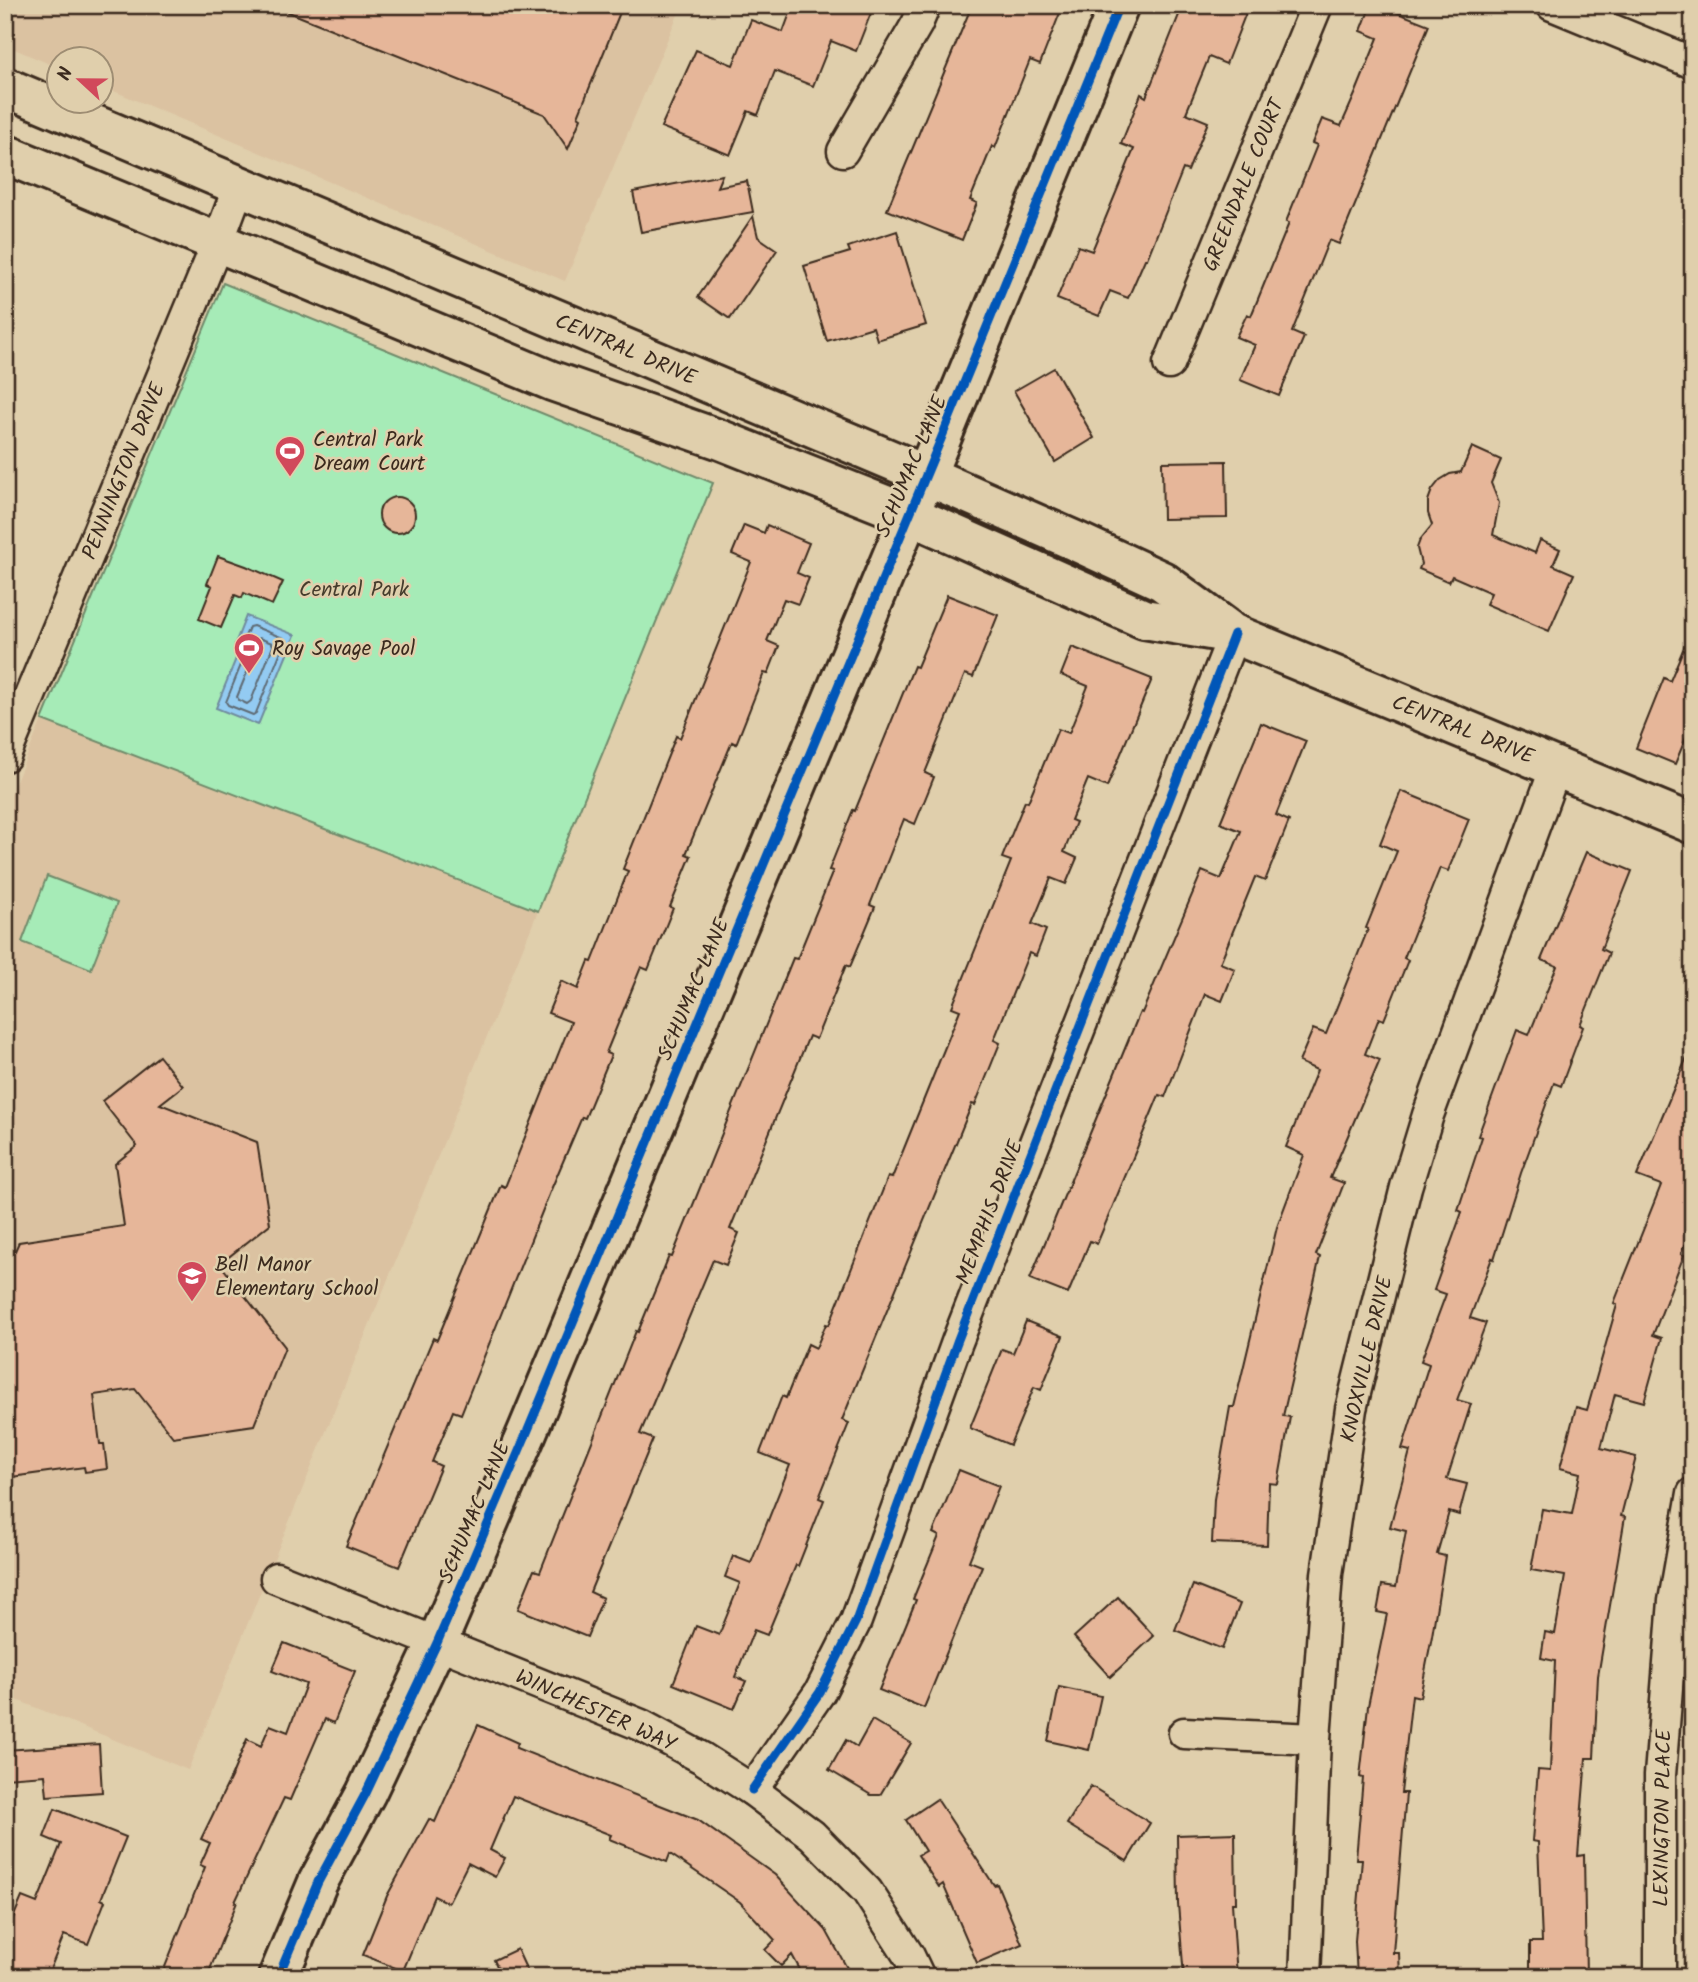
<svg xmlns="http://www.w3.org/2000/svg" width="1698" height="1982" viewBox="0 0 1698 1982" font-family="Kalam,sans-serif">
  <rect width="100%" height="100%" fill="#e0cfac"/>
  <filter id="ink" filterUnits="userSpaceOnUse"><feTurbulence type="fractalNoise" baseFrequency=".0143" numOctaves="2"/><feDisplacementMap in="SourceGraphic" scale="14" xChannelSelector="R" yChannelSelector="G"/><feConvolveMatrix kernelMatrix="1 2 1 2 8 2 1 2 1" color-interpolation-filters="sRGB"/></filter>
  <g filter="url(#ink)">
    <!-- built -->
    <g fill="#dbc2a1">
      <path d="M 5,5 L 682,5 L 565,281 L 102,86 L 102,60 L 60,60 L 59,68 L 5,45 Z"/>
      <path d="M 42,720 L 538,911 L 188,1770 L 5,1695 L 5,808 Z"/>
    </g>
    <!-- green -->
    <g fill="#a6ebb7" stroke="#708a6a" stroke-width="2">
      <path d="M 223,283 L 713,483 L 538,911 L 42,720 Z"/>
      <path d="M 47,876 L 117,903 L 91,969 L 22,942 Z"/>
    </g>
    <!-- water -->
    <path fill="#93cbf2" stroke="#708b9d" stroke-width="2" d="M 246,616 L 295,635 L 258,725 L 216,708 L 241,646 L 235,644 Z"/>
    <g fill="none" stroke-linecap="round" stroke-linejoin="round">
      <!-- shore -->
      <g stroke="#5e6a73" stroke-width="2">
        <path d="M 253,626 L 283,638 L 285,641 L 256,713 L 253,715 L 228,705 L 226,702 L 247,650 L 244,639 L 249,627 Z"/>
        <path d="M 259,638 L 272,643 L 273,646 L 251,701 L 247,704 L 239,700 L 237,697 L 255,653 L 256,640 Z"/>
      </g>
    </g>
    <!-- building -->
    <g fill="#e6b699" stroke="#3b2a1e" stroke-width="2">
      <path d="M 271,5 L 623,5 L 578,116 L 581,118 L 568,149 L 544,114 Z"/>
      <path d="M 793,5 L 874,5 L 856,51 L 831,41 L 813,86 L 775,71 L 758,115 L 748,111 L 730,155 L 661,127 L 696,50 L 733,65 L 751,20 L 783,32 Z"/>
      <path d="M 972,5 L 1063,5 L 1040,64 L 1030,60 L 995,148 L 992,146 L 970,200 L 977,203 L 962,240 L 887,210 Z"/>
      <path d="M 1183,5 L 1249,5 L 1226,64 L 1209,57 L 1186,113 L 1208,122 L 1188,171 L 1183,169 L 1147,259 L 1145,259 L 1128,298 L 1110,291 L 1099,316 L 1057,299 L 1078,246 L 1092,251 L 1134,149 L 1121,144 L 1141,94 L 1146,97 Z"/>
      <path d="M 1371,5 L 1378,5 L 1429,25 L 1339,244 L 1329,240 L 1292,332 L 1304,337 L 1279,396 L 1240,380 L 1255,345 L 1236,337 L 1247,314 L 1251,316 L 1289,223 L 1286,222 L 1317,145 L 1312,143 L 1322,119 L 1341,126 L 1356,92 L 1378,38 L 1361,31 Z"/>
      <path d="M 722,175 L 717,187 L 747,181 L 753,212 L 641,232 L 633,192 Z"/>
      <path d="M 753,216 L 758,237 L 777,250 L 730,319 L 698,297 Z"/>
      <path d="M 897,231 L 926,325 L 877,340 L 873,327 L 827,341 L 804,266 L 850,252 L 848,247 Z"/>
      <path d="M 1054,368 L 1094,438 L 1055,462 L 1014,391 Z"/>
      <path d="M 1472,447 L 1501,460 L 1491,483 L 1499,503 L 1493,535 L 1535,553 L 1540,540 L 1560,549 L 1553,565 L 1574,574 L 1549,631 L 1486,604 L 1491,593 L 1452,576 L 1449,582 L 1419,569 L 1421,564 L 1417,548 L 1420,540 L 1432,525 L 1428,513 L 1428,501 L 1432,490 L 1440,480 L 1450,474 L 1461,472 Z"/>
      <path d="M 1226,461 L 1227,518 L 1163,519 L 1162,462 Z"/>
      <circle cx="397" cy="515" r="18"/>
      <path d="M 744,525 L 764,533 L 767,525 L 809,543 L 797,573 L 809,578 L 798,604 L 784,599 L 767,641 L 779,646 L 768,674 L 764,673 L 736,744 L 732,742 L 686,854 L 691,856 L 670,907 L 673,908 L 648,970 L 641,967 L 606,1053 L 611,1055 L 585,1118 L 582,1117 L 550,1192 L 461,1414 L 453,1411 L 432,1462 L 441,1466 L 399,1567 L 346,1546 L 433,1338 L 437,1340 L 501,1185 L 505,1187 L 571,1022 L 548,1013 L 561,981 L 578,989 L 589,961 L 592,962 L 628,871 L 623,869 L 676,736 L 680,738 L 751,562 L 732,554 Z"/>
      <path d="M 218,556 L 246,566 L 283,582 L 272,605 L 244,593 L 242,598 L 235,595 L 221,628 L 199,619 L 212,586 L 207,584 Z"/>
      <path d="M 947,595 L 998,615 L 973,677 L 965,674 L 925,773 L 934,777 L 915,824 L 904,819 L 870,905 L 875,907 L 850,967 L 846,965 L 816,1039 L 809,1036 L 730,1229 L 739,1233 L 726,1265 L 713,1260 L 640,1434 L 653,1439 L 590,1592 L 603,1598 L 587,1637 L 518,1609 L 534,1570 L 540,1572 L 636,1331 L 638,1332 L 669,1256 L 672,1257 L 793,958 L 797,959 L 833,871 L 829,870 L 853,810 L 855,811 L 914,666 L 917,667 Z"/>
      <path d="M 1692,628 L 1693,721 L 1675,764 L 1636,748 L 1664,678 L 1670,681 Z"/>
      <path d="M 1072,647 L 1152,679 L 1107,787 L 1088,779 L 1071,820 L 1076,822 L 1064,852 L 1077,858 L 1066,884 L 1051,878 L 1032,924 L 1046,930 L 1036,956 L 1029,953 L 994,1040 L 1000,1043 L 975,1105 L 972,1104 L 842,1420 L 849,1423 L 819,1498 L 824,1500 L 798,1566 L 796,1565 L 767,1635 L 754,1630 L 735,1677 L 746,1681 L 734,1709 L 673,1684 L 696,1626 L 719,1635 L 740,1583 L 725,1577 L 733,1556 L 751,1563 L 790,1465 L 760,1453 L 782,1396 L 786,1398 L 808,1344 L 816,1348 L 826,1324 L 829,1325 L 888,1177 L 892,1178 L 960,1010 L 952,1007 L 1011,861 L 1002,858 L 1025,801 L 1028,802 L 1058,729 L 1069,733 L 1088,686 L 1061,675 Z"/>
      <path d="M 1261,723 L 1306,741 L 1276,815 L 1289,821 L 1265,881 L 1255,877 L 1220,963 L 1235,969 L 1222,1001 L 1205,994 L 1165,1097 L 1159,1095 L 1097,1244 L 1090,1241 L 1068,1294 L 1030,1279 L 1140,1012 L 1142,1013 L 1202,871 L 1221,879 L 1241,831 L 1220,823 Z"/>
      <path d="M 1401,791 L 1469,819 L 1448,871 L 1440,868 L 1404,958 L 1408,960 L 1384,1020 L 1379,1018 L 1365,1054 L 1380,1060 L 1330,1178 L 1344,1183 L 1316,1255 L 1320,1257 L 1283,1416 L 1290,1417 L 1278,1484 L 1269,1483 L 1267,1545 L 1212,1543 L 1214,1499 L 1230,1407 L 1234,1407 L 1277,1227 L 1304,1155 L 1286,1147 L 1317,1070 L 1299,1062 L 1313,1029 L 1326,1034 L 1368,929 L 1366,928 L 1397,851 L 1380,844 Z"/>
      <path d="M 1586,852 L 1632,871 L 1601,949 L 1609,953 L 1580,1025 L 1583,1027 L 1561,1086 L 1554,1083 L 1521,1173 L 1494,1259 L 1492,1258 L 1470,1318 L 1486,1323 L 1457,1400 L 1471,1404 L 1447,1479 L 1467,1484 L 1459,1515 L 1449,1512 L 1437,1554 L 1445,1556 L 1432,1636 L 1420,1697 L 1412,1695 L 1401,1793 L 1406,1793 L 1393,1953 L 1399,1953 L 1400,1977 L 1357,1977 L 1355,1941 L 1362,1859 L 1356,1859 L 1363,1778 L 1360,1777 L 1368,1706 L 1387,1614 L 1377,1612 L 1382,1585 L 1396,1587 L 1406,1531 L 1390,1527 L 1410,1451 L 1402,1449 L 1429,1364 L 1421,1361 L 1446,1294 L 1434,1290 L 1462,1212 L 1458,1210 L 1482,1137 L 1478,1136 L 1517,1030 L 1529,1035 L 1557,966 L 1541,960 Z"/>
      <path d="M 1692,1045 L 1693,1222 L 1681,1254 L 1684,1255 L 1653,1335 L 1662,1338 L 1644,1402 L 1615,1394 L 1601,1448 L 1636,1457 L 1621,1516 L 1625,1517 L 1598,1676 L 1594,1758 L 1586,1758 L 1578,1856 L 1584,1855 L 1586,1977 L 1530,1977 L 1530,1942 L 1542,1942 L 1538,1842 L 1532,1841 L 1538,1770 L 1550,1771 L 1555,1661 L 1541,1658 L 1545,1632 L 1555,1634 L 1565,1576 L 1531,1570 L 1542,1509 L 1572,1514 L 1580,1473 L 1560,1468 L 1576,1407 L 1587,1410 L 1617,1305 L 1614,1303 L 1661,1185 L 1637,1176 Z"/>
      <path d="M 159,1056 L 183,1086 L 160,1104 L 257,1142 L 270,1224 L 220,1264 L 285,1347 L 254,1425 L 173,1437 L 135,1389 L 94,1395 L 100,1444 L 104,1444 L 107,1469 L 85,1472 L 84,1467 L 11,1477 L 9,1460 L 5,1460 L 5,1247 L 15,1251 L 19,1242 L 124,1226 L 115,1164 L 137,1146 L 102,1101 Z"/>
      <path d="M 1026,1321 L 1063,1336 L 1041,1390 L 1034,1387 L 1010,1445 L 970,1428 L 1002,1349 L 1013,1353 Z"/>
      <path d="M 959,1470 L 999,1486 L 969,1561 L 982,1566 L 924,1708 L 879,1690 L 916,1600 L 913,1599 L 939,1536 L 933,1533 Z"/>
      <path d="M 1193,1585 L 1240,1604 L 1222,1649 L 1175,1630 Z"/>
      <path d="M 1118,1597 L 1154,1636 L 1110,1677 L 1074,1637 Z"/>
      <path d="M 284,1643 L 355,1671 L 334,1723 L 325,1719 L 290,1800 L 284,1798 L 235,1902 L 237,1902 L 207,1977 L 161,1977 L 205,1867 L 200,1865 L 210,1843 L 201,1839 L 232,1775 L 247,1739 L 261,1746 L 270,1725 L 288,1732 L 306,1684 L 272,1671 Z"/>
      <path d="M 1059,1687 L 1101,1696 L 1089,1750 L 1048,1741 Z"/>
      <path d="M 872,1720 L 911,1743 L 880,1795 L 871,1795 L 829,1770 L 846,1740 L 857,1747 Z"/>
      <path d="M 478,1725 L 518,1743 L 516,1748 L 698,1820 L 775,1875 L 826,1930 L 852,1977 L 804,1977 L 792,1955 L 781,1966 L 765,1950 L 775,1940 L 740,1902 L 670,1854 L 667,1862 L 609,1839 L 611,1835 L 513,1796 L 490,1850 L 505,1858 L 495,1877 L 468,1863 L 448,1903 L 434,1896 L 403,1971 L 363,1955 L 387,1896 L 429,1819 L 435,1822 Z"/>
      <path d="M 99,1744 L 102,1792 L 47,1796 L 45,1775 L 5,1778 L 5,1750 Z"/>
      <path d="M 1091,1786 L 1150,1823 L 1127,1861 L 1067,1824 Z"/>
      <path d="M 937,1799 L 994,1885 L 997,1884 L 1022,1944 L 977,1963 L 943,1884 L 939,1887 L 918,1855 L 925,1851 L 906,1820 Z"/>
      <path d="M 55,1809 L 126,1837 L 101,1899 L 105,1901 L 88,1944 L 64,1935 L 47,1977 L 5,1977 L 5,1937 L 22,1897 L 37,1903 L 61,1844 L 44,1837 Z"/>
      <path d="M 1235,1833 L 1236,1903 L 1232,1903 L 1237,1977 L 1184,1977 L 1178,1904 L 1177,1835 Z"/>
      <path d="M 517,1949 L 530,1977 L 502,1977 L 494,1960 Z"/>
    </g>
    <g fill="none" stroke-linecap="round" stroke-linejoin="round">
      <!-- minor casing -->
      <g stroke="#3b2a1e" stroke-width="35">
        <g id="minor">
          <path d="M 1552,5 L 1693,63"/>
          <path d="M 843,151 L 917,24 L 925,5"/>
          <path d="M 1169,364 L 1317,5"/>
          <path d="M 5,756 L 218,242 L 239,186"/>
          <path d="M 276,1578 L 641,1725 L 702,1758 L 752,1790 L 812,1835 L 867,1891 L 909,1956 L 919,1977"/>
          <path d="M 1184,1733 L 1315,1739"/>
          <path d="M 752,1790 L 820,1692 L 856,1621 L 957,1342 L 1234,634"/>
          <path d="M 1305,1977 L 1315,1739 L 1327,1574 L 1351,1409 L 1406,1187 L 1428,1115 L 1556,767"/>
          <path d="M 1660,1977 L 1660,1775 L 1674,1601 L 1693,1493"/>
        </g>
      </g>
      <!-- tertiary casing -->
      <g stroke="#3b2a1e" stroke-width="44">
        <path id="tertiary" d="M 278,1977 L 318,1882 L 366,1793 L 437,1643 L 528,1430 L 941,439 L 1119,5"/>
      </g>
      <!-- secondary casing -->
      <g stroke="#3b2a1e" stroke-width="44">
        <g id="secondary">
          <path d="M 5,87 L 898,463 L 1073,540 L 1162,581 L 1227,629"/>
          <path d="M 5,154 L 552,381 L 721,440 L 910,515 L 1144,619 L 1234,634 L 1693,824"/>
        </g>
      </g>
      <!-- minor -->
      <use href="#minor" stroke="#e0cfac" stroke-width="30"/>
      <!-- tertiary -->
      <use href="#tertiary" stroke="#e0cfac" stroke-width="38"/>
      <!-- secondary -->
      <use href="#secondary" stroke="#e0cfac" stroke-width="38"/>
      <!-- cycleway casing -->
      <g stroke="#e0cfac" stroke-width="13">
        <g id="cycleway">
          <path d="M 752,1790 L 820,1692 L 856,1621 L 957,1342 L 1234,634"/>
          <path d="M 278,1977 L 318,1882 L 366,1793 L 437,1643 L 528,1430 L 941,439 L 1119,5"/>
        </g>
      </g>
      <!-- cycleway -->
      <use href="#cycleway" stroke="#0057b8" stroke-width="9"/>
    </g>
  </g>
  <!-- icons -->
  <defs>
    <g id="stadium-pin" transform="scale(1.575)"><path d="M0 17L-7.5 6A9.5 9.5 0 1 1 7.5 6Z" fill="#d1495b" stroke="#e0cfac"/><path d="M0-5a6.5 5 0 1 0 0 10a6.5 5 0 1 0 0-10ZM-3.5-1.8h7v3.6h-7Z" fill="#fff"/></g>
    <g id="school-pin" transform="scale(1.575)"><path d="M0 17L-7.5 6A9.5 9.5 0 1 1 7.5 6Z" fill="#d1495b" stroke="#e0cfac"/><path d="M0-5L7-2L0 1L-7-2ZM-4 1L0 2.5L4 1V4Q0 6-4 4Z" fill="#fff"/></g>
  </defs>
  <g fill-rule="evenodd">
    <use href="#stadium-pin" x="290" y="451"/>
    <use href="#stadium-pin" x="249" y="648"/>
    <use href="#school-pin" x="192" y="1276"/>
  </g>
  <g text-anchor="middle" stroke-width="5" stroke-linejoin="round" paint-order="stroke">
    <!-- street labels -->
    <g font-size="21" fill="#3b2a1e" stroke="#e0cfac">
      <text transform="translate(1243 185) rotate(-68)" y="7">GREENDALE COURT</text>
      <text transform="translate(626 349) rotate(23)" y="7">CENTRAL DRIVE</text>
      <text transform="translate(911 466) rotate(-67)" y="7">SCHUMAC LANE</text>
      <text transform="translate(123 471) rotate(-68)" y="7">PENNINGTON DRIVE</text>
      <text transform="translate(1463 729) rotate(22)" y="7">CENTRAL DRIVE</text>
      <text transform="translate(693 989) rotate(-67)" y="7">SCHUMAC LANE</text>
      <text transform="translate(989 1212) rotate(-69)" y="7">MEMPHIS DRIVE</text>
      <text transform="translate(1366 1359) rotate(-77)" y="7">KNOXVILLE DRIVE</text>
      <text transform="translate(474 1512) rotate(-67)" y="7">SCHUMAC LANE</text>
      <text transform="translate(596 1710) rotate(24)" y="7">WINCHESTER WAY</text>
      <text transform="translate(1662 1818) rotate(-89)" y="7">LEXINGTON PLACE</text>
    </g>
    <!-- poi labels -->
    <g font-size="21" fill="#3b2a1e" stroke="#e0cfac" text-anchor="start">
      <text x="313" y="446">Central Park<tspan x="313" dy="24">Dream Court</tspan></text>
      <text x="272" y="655">Roy Savage Pool</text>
      <text x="215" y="1271">Bell Manor<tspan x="215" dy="24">Elementary School</tspan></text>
    </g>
    <!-- park labels -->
    <g font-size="21" fill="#463d2d" stroke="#e0cfac">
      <text x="354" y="596">Central Park</text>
    </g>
  </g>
  <!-- margin -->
  <rect width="1698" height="1982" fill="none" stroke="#e0cfac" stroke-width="28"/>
  <rect x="14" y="14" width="1670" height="1954" fill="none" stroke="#3b2a1e" stroke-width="2.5" filter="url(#ink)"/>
  <!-- north arrow -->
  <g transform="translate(80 80) rotate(292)"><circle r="33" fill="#e0cfac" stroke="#9e8d73" stroke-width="2"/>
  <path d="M0-5L12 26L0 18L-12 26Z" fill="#d1495b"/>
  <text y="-10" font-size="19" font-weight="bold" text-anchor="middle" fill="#3b2a1e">N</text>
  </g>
</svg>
